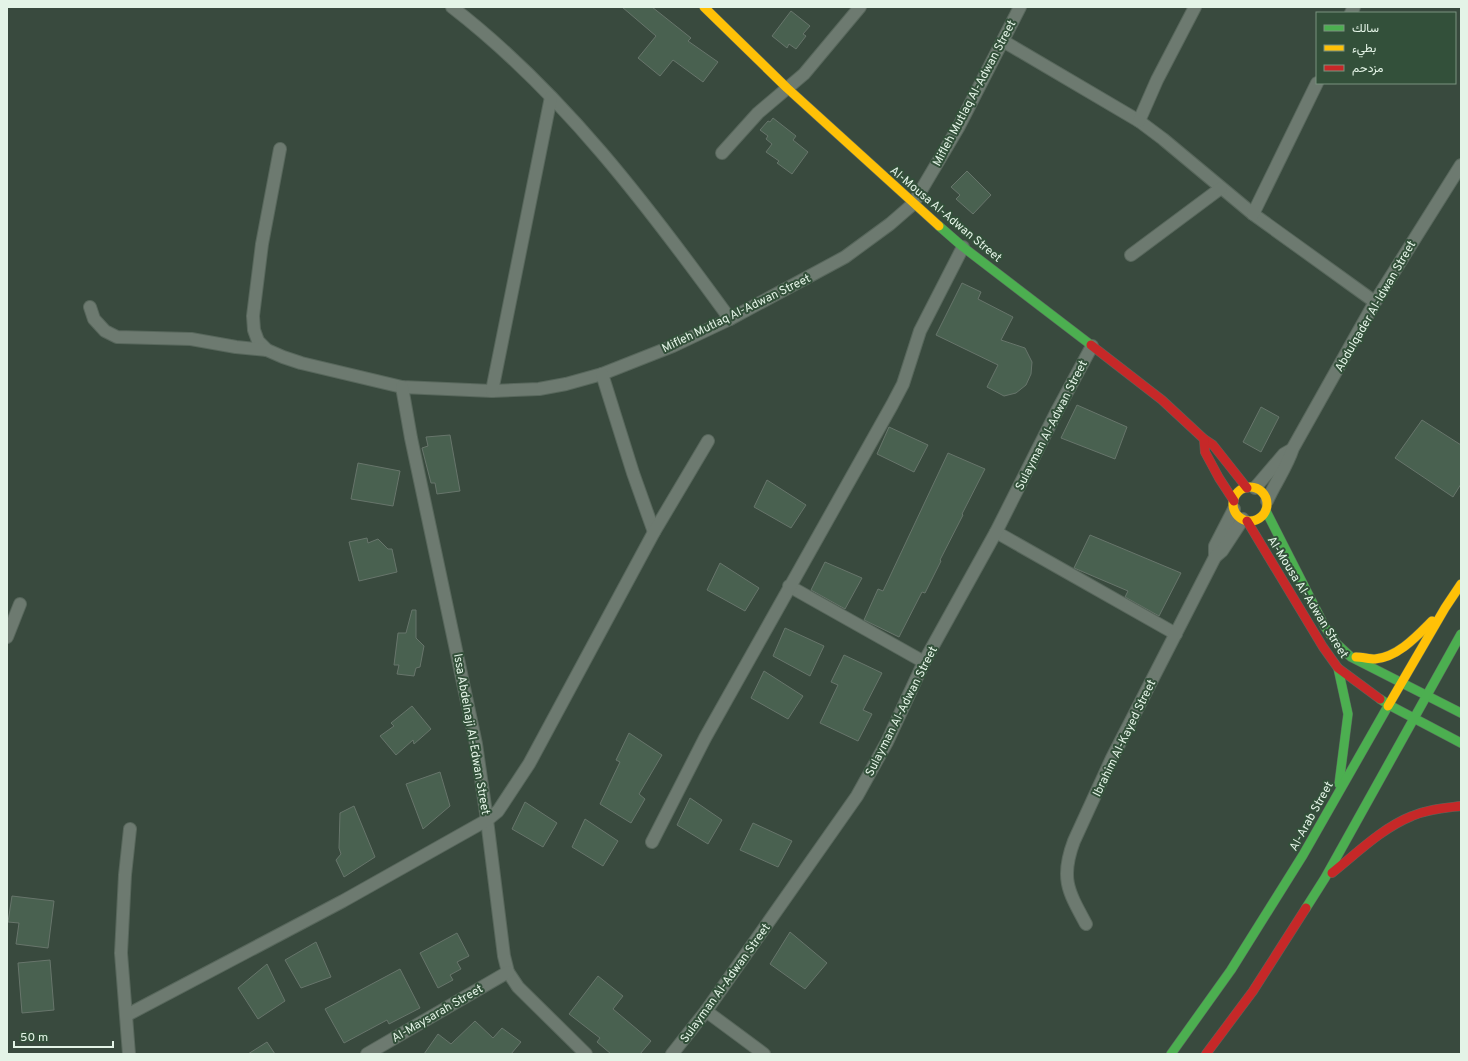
<svg xmlns="http://www.w3.org/2000/svg" width="1468" height="1061" viewBox="0 0 1468 1061" font-family="Overpass,Vazirmatn,sans-serif">
  <rect width="100%" height="100%" fill="#394a3e"/>
  <!-- building -->
  <g fill="#496150" stroke="#67756b">
    <path d="M 622,7 L 652,7 L 691,38 L 688,41 L 718,62 L 703,82 L 673,60 L 660,76 L 638,58 L 656,36 Z"/>
    <path d="M 791,11 L 810,26 L 803,34 L 806,36 L 796,49 L 789,44 L 787,48 L 772,36 Z"/>
    <path d="M 773,118 L 796,136 L 793,140 L 808,152 L 792,174 L 777,163 L 779,161 L 766,152 L 772,144 L 766,139 L 768,136 L 760,130 L 768,121 L 770,122 Z"/>
    <path d="M 967,171 L 991,195 L 973,214 L 956,199 L 960,195 L 951,187 Z"/>
    <path d="M 962,283 L 981,292 L 978,299 L 1013,317 L 1001,340 L 1025,348 L 1032,362 L 1031,374 L 1026,385 L 1016,393 L 1004,396 L 987,387 L 998,365 L 936,335 Z"/>
    <path d="M 1077,405 L 1127,427 L 1115,459 L 1061,438 Z"/>
    <path d="M 1261,407 L 1279,417 L 1261,452 L 1243,442 Z"/>
    <path d="M 1422,420 L 1461,445 L 1461,484 L 1453,497 L 1395,458 Z"/>
    <path d="M 889,427 L 928,445 L 914,472 L 877,454 Z"/>
    <path d="M 450,435 L 460,491 L 437,494 L 435,483 L 431,483 L 422,448 L 428,446 L 426,437 Z"/>
    <path d="M 948,453 L 985,469 L 962,514 L 963,515 L 940,560 L 941,561 L 925,593 L 922,592 L 899,637 L 864,620 L 878,589 L 883,591 Z"/>
    <path d="M 358,463 L 400,471 L 393,506 L 351,499 Z"/>
    <path d="M 767,480 L 806,505 L 791,528 L 754,507 Z"/>
    <path d="M 1090,535 L 1181,573 L 1159,616 L 1125,597 L 1128,591 L 1074,568 Z"/>
    <path d="M 367,538 L 368,543 L 378,539 L 388,549 L 392,549 L 397,572 L 359,581 L 349,542 Z"/>
    <path d="M 825,562 L 862,578 L 845,609 L 811,590 Z"/>
    <path d="M 720,563 L 759,588 L 745,611 L 707,590 Z"/>
    <path d="M 412,610 L 416,610 L 416,638 L 424,646 L 420,667 L 416,668 L 414,676 L 397,674 L 399,665 L 394,665 L 398,633 L 406,633 Z"/>
    <path d="M 785,628 L 824,646 L 810,676 L 773,656 Z"/>
    <path d="M 844,655 L 882,673 L 863,710 L 872,714 L 858,741 L 820,723 L 838,685 L 831,682 Z"/>
    <path d="M 764,671 L 803,696 L 788,719 L 751,698 Z"/>
    <path d="M 412,706 L 431,729 L 414,744 L 413,740 L 396,755 L 380,736 L 394,726 L 391,723 Z"/>
    <path d="M 629,733 L 662,755 L 639,794 L 645,799 L 631,823 L 600,804 L 620,762 L 616,760 Z"/>
    <path d="M 440,772 L 450,806 L 423,829 L 406,784 Z"/>
    <path d="M 690,798 L 722,820 L 708,844 L 677,825 Z"/>
    <path d="M 525,802 L 557,823 L 543,847 L 512,829 Z"/>
    <path d="M 354,806 L 375,857 L 344,877 L 336,860 L 341,854 L 339,848 L 340,813 Z"/>
    <path d="M 585,819 L 618,841 L 603,866 L 572,847 Z"/>
    <path d="M 753,823 L 792,841 L 778,867 L 740,850 Z"/>
    <path d="M 12,896 L 54,901 L 48,948 L 16,944 L 19,923 L 8,922 Z"/>
    <path d="M 790,932 L 827,963 L 805,989 L 770,964 Z"/>
    <path d="M 457,933 L 469,956 L 457,962 L 461,969 L 450,975 L 453,980 L 438,988 L 420,953 Z"/>
    <path d="M 316,942 L 331,977 L 301,988 L 285,960 Z"/>
    <path d="M 50,960 L 54,1010 L 22,1013 L 18,963 Z"/>
    <path d="M 267,964 L 285,1001 L 258,1019 L 238,988 Z"/>
    <path d="M 400,969 L 420,1008 L 389,1024 L 387,1020 L 344,1043 L 325,1009 Z"/>
    <path d="M 598,976 L 623,996 L 613,1009 L 651,1041 L 640,1054 L 611,1054 L 597,1042 L 600,1038 L 569,1014 Z"/>
    <path d="M 475,1021 L 493,1038 L 502,1028 L 521,1042 L 511,1054 L 424,1054 L 438,1034 L 451,1044 Z"/>
    <path d="M 267,1042 L 275,1054 L 248,1054 Z"/>
  </g>
  <g fill="none" stroke-linecap="round" stroke-linejoin="round">
    <!-- street casing -->
    <g stroke="#58675c" stroke-width="14">
      <g id="street">
        <path d="M 452,7 C 563,93 648,206 730,319"/>
        <path d="M 1351,13 L 1354,7"/>
        <path d="M 1003,41 L 1139,121 L 1163,139 L 1253,214 L 1375,302"/>
        <path d="M 1139,121 L 1157,80 L 1195,7"/>
        <path d="M 280,149 L 262,244 L 253,316 L 254,330 L 258,341 L 267,350 L 283,357 L 301,363 L 402,387 L 492,391 L 539,389 L 566,384 L 602,374 L 673,346 L 730,319 L 845,257 L 890,224 L 913,204 L 958,128 L 1020,7"/>
        <path d="M 722,153 L 758,113 L 804,74 L 860,7"/>
        <path d="M 1253,214 L 1317,83"/>
        <path d="M 1131,255 L 1221,188"/>
        <path d="M 90,307 L 94,319 L 105,331 L 117,337 L 191,339 L 236,347 L 267,350"/>
        <path d="M 602,374 L 633,473 L 654,532"/>
        <path d="M 402,387 L 411,438 L 476,744 L 487,820 L 504,956 L 508,972 L 518,987 L 586,1054"/>
        <path d="M 492,391 L 551,97"/>
        <path d="M 1255,488 L 1284,454 L 1291,450"/>
        <path d="M 1267,501 C 1275,483 1287,467 1293,448 L 1375,302 L 1461,165"/>
        <path d="M 996,532 L 1176,634"/>
        <path d="M 1215,557 L 1215,546 L 1234,509"/>
        <path d="M 789,586 L 924,662"/>
        <path d="M 7,637 L 20,604"/>
        <path d="M 652,842 L 705,738 L 892,405 L 903,384 L 920,331 L 963,247"/>
        <path d="M 1086,924 C 1068,891 1060,878 1074,841 L 1112,758 L 1215,557 L 1222,551 L 1243,519"/>
        <path d="M 706,1011 L 764,1054"/>
        <path d="M 127,1015 L 343,901 L 487,820 L 498,811 L 529,764 L 654,532 L 708,441"/>
        <path d="M 129,1054 L 121,953 L 125,875 L 130,829"/>
        <path d="M 367,1054 L 508,972"/>
        <path d="M 672,1054 L 706,1011 L 857,796 L 887,742 L 924,662 L 996,532 L 1058,409 L 1092,346"/>
      </g>
    </g>
    <!-- fast casing -->
    <g stroke="#58675c" stroke-width="10">
      <g id="fast">
        <path d="M 939,226 L 963,247 L 1091,345"/>
        <path d="M 1266,511 L 1325,627 L 1337,644 L 1351,657 L 1461,713"/>
        <path d="M 1338,668 L 1348,714 L 1339,784"/>
        <path d="M 1380,699 L 1389,705 L 1461,743"/>
        <path d="M 1306,908 L 1325,878 L 1461,634"/>
        <path d="M 1171,1054 L 1231,970 L 1303,855 L 1388,706"/>
      </g>
    </g>
    <!-- slow casing -->
    <g stroke="#58675c" stroke-width="10">
      <g id="slow">
        <path d="M 704,7 L 787,88 L 939,226"/>
        <circle cx="1250" cy="504" r="17"/>
        <path d="M 1356,657 C 1362,657 1369,659 1375,659 C 1398,657 1417,636 1432,621"/>
        <path d="M 1388,706 L 1445,608 L 1461,584"/>
      </g>
    </g>
    <!-- jam casing -->
    <g stroke="#58675c" stroke-width="10">
      <g id="jam">
        <path d="M 1091,345 L 1162,400 L 1204,439 L 1213,445 L 1247,488"/>
        <path d="M 1204,439 L 1205,452 L 1219,478 L 1234,501"/>
        <path d="M 1247,521 L 1323,647 L 1338,668 L 1380,699"/>
        <path d="M 1332,873 C 1357,853 1382,828 1412,816 C 1428,809 1445,808 1461,806"/>
        <path d="M 1206,1054 L 1253,991 L 1306,908"/>
      </g>
    </g>
    <!-- street -->
    <use href="#street" stroke="#6d7a70" stroke-width="12"/>
    <!-- fast -->
    <use href="#fast" stroke="#4caf50" stroke-width="9"/>
    <!-- slow -->
    <use href="#slow" stroke="#ffc107" stroke-width="9"/>
    <!-- jam -->
    <use href="#jam" stroke="#c62828" stroke-width="9"/>
  </g>
  <g text-anchor="middle" stroke-width="4" stroke-linejoin="round" paint-order="stroke">
    <!-- street labels -->
    <g font-size="12" fill="#e4f4e7" stroke="#33503a">
      <text transform="translate(974 93) rotate(-62)" y="4">Mifleh Mutlaq Al-Adwan Street</text>
      <text transform="translate(946 214) rotate(40)" y="4">Al-Mousa Al-Adwan Street</text>
      <text transform="translate(1375 306) rotate(-60)" y="4">Abdulqader Al-Idwan Street</text>
      <text transform="translate(736 313) rotate(-26)" y="4">Mifleh Mutlaq Al-Adwan Street</text>
      <text transform="translate(1051 425) rotate(-63)" y="4">Sulayman Al-Adwan Street</text>
      <text transform="translate(1308 597) rotate(58)" y="4">Al-Mousa Al-Adwan Street</text>
      <text transform="translate(901 711) rotate(-63)" y="4">Sulayman Al-Adwan Street</text>
      <text transform="translate(472 734) rotate(80)" y="4">Issa Abdelnaji Al-Edwan Street</text>
      <text transform="translate(1124 738) rotate(-64)" y="4">Ibrahim Al-Kayed Street</text>
      <text transform="translate(1311 816) rotate(-61)" y="4">Al-Arab Street</text>
      <text transform="translate(725 983) rotate(-54)" y="4">Sulayman Al-Adwan Street</text>
      <text transform="translate(437 1013) rotate(-30)" y="4">Al-Maysarah Street</text>
    </g>
  </g>
  <!-- border -->
  <rect width="1468" height="1061" fill="none" stroke="#e4f4e7" stroke-width="16"/>
  <!-- legend -->
  <rect x="1316" y="12" width="140" height="72" fill="#33503a" stroke="#7a927f"/>
  <rect x="1324" y="25" width="20" height="6" fill="#4caf50" stroke="#7a927f"/>
  <text x="1352" y="32" font-size="12" fill="#e4f4e7">سالك</text>
  <rect x="1324" y="45" width="20" height="6" fill="#ffc107" stroke="#7a927f"/>
  <text x="1352" y="52" font-size="12" fill="#e4f4e7">بطيء</text>
  <rect x="1324" y="65" width="20" height="6" fill="#c62828" stroke="#7a927f"/>
  <text x="1352" y="72" font-size="12" fill="#e4f4e7">مزدحم</text>
  <!-- scale -->
  <path d="M14 1041v6h99v-6" fill="none" stroke="#e4f4e7" stroke-width="2"/>
  <text x="20" y="1041" font-size="12" fill="#e4f4e7" stroke="#33503a" stroke-width="3" paint-order="stroke">50 m</text>
</svg>
